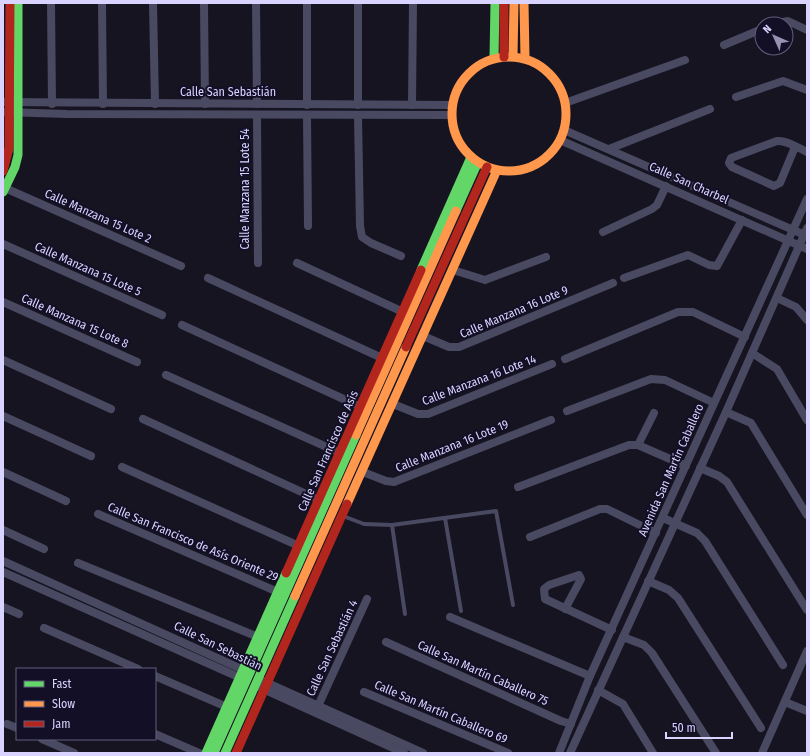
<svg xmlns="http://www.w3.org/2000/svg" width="810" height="756" viewBox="0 0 810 756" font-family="'Fira Sans Condensed',sans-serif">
  <rect width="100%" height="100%" fill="#161421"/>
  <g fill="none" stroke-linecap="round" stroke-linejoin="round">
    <!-- lane -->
    <g stroke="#4a4962" stroke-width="4">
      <path d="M 343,516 L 364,524 L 392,525 L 496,511 L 513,605"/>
      <path d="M 445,518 L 461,611"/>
      <path d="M 392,525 L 405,614"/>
    </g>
    <!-- street -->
    <g stroke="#4a4962" stroke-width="8">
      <path d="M 51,3 L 52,104"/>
      <path d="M 102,3 L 103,104"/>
      <path d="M 153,3 L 155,104"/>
      <path d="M 204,3 L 205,104"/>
      <path d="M 256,3 L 257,104"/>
      <path d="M 358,3 L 358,105"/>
      <path d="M 774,24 L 788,21 L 807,30"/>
      <path d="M 724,45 L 762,29"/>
      <path d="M 736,97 L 783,81 L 807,90"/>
      <path d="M 3,102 L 452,105"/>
      <path d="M 565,103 L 685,60"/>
      <path d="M 307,105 L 307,3"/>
      <path d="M 412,105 L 413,3"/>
      <path d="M 3,112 L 67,114 L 451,115"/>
      <path d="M 257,115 L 258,263"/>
      <path d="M 307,115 L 308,226"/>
      <path d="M 358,116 L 360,226 L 362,237 L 371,243 L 401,256"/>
      <path d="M 564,130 L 807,236"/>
      <path d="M 560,140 L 807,249"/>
      <path d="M 795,147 L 780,183 L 774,186 L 732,167 L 729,163 L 731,158 L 777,141 C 787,140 798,148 807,152"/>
      <path d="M 609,149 L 710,109"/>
      <path d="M 5,188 L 181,266"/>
      <path d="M 603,232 L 652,209 L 657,205 L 666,186"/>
      <path d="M 3,244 L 162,315"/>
      <path d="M 297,263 L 403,312"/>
      <path d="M 453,270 L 485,280 L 546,257"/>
      <path d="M 208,278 L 382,358"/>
      <path d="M 624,278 L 688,255 L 709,265 L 717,266 L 742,220"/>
      <path d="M 777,298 L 796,307 L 807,320"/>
      <path d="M 3,302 L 137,362"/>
      <path d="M 182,325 L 361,407"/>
      <path d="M 423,336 L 449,347 L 459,347 L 613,283"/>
      <path d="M 752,353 L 777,369 L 807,420"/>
      <path d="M 565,359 L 678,312 L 693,312 L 745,337"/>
      <path d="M 3,360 L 111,409"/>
      <path d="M 166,375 L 340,453"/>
      <path d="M 393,404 L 418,414 L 428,414 L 552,364"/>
      <path d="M 567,411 L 651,379 L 665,380 L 714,403"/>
      <path d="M 726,412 L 751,423 L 807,515"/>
      <path d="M 3,416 L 91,456"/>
      <path d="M 143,419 L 319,500"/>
      <path d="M 638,445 L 654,413"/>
      <path d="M 122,467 L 299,546"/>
      <path d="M 700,468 L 719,476 L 727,482 L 807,610"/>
      <path d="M 3,472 L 66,501"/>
      <path d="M 363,472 L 386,481 L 394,482 L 551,420"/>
      <path d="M 518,487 L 629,445 L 638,445 L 686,466"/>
      <path d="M 98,514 L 278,592"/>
      <path d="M 663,518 L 697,533 L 705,541 L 783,665"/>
      <path d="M 3,530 L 44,549"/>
      <path d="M 530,537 L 600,509 L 607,509 L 656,533"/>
      <path d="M 3,561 L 248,672"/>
      <path d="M 78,563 L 258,637"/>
      <path d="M 3,572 L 243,679"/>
      <path d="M 648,581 L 669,590 L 678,598 L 761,728"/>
      <path d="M 3,607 L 19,614"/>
      <path d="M 565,609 L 581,579 L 579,575 L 549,585 L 544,589 L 545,599 L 612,630"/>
      <path d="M 450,617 L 590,676"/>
      <path d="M 44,628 L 138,669"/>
      <path d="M 623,637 L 644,645 L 652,653 L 716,753"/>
      <path d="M 386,642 L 561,721 L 571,724"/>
      <path d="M 155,676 L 227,707"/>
      <path d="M 263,681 L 423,753"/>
      <path d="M 261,688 L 404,753"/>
      <path d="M 598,690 L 623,704 L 653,753"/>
      <path d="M 364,692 L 508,753"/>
      <path d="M 785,702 L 807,711"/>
      <path d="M 318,706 L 367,599"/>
      <path d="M 7,724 L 17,728"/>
      <path d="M 155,734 L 199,753"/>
      <path d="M 42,739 L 74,753"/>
      <path d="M 559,753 L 590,676 L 807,199"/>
      <path d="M 570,753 L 726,412 L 807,228"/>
      <path d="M 762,753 L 807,651"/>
    </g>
    <!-- fast -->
    <g stroke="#63d668" stroke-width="9">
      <path d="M 494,58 L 495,3"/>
      <path d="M 3,192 L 15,167 L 18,155 L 18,3"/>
      <path d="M 456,211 L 478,162"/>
      <path d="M 421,270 L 471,157"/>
      <path d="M 206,753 L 286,573"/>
      <path d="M 214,753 L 356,435"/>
      <path d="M 225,753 L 295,596"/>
    </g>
    <!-- slow -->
    <g stroke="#ff974d" stroke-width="9">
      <path d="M 524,3 L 525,58"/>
      <path d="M 513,56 L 514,3"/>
      <circle cx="509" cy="114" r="57"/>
      <path d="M 356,435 L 456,211"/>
      <path d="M 347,504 L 497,170"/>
      <path d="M 295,596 L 406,347"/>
    </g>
    <!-- jam -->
    <g stroke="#b3261e" stroke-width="9">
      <path d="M 504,3 L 504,57"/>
      <path d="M 3,171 L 9,148 L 10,3"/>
      <path d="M 406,347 L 487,167"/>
      <path d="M 286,573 L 421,270"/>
      <path d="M 236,753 L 347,504"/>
    </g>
  </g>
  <g text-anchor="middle" stroke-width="4" stroke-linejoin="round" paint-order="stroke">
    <!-- street labels -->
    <g font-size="12" fill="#d9d4ff" stroke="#130f26">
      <text x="228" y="96">Calle San Sebastián</text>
      <text transform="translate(689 183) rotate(24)" y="4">Calle San Charbel</text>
      <text transform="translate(245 189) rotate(-90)" y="4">Calle Manzana 15 Lote 54</text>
      <text transform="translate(98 216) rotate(24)" y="4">Calle Manzana 15 Lote 2</text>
      <text transform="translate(88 269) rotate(24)" y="4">Calle Manzana 15 Lote 5</text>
      <text transform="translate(514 312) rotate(-23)" y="4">Calle Manzana 16 Lote 9</text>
      <text transform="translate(75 321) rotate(24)" y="4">Calle Manzana 15 Lote 8</text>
      <text transform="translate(479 380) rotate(-21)" y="4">Calle Manzana 16 Lote 14</text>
      <text transform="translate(452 446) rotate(-22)" y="4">Calle Manzana 16 Lote 19</text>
      <text transform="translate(328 451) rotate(-66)" y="4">Calle San Francisco de Asís</text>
      <text transform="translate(671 470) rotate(-66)" y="4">Avenida San Martín Caballero</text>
      <text transform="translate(193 542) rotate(23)" y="4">Calle San Francisco de Asís Oriente 29</text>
      <text transform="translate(218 646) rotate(26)" y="4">Calle San Sebastián</text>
      <text transform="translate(332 648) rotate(-65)" y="4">Calle San Sebastián 4</text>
      <text transform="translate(483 673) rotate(24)" y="4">Calle San Martín Caballero 75</text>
      <text transform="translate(441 712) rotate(23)" y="4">Calle San Martín Caballero 69</text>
    </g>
  </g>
  <!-- border -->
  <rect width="810" height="756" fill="none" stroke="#d9d4ff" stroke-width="8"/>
  <!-- legend -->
  <rect x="16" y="668" width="140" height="72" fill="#130f26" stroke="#625e7d"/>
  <rect x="24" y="681" width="20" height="6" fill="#63d668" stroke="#625e7d"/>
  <text x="52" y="688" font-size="12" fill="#d9d4ff">Fast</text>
  <rect x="24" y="701" width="20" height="6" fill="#ff974d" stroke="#625e7d"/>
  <text x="52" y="708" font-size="12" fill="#d9d4ff">Slow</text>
  <rect x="24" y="721" width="20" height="6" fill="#b3261e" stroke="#625e7d"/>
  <text x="52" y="728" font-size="12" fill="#d9d4ff">Jam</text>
  <!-- north arrow -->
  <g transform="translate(774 36) rotate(315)"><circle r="19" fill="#130f26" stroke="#625e7d"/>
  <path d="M0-3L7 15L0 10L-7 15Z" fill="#9591b1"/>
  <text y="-6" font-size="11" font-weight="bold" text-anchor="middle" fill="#d9d4ff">N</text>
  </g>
  <!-- scale -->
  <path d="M666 732v6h66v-6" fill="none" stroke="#d9d4ff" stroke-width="2"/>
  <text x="672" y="732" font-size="12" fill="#d9d4ff" stroke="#130f26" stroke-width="3" paint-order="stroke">50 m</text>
</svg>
